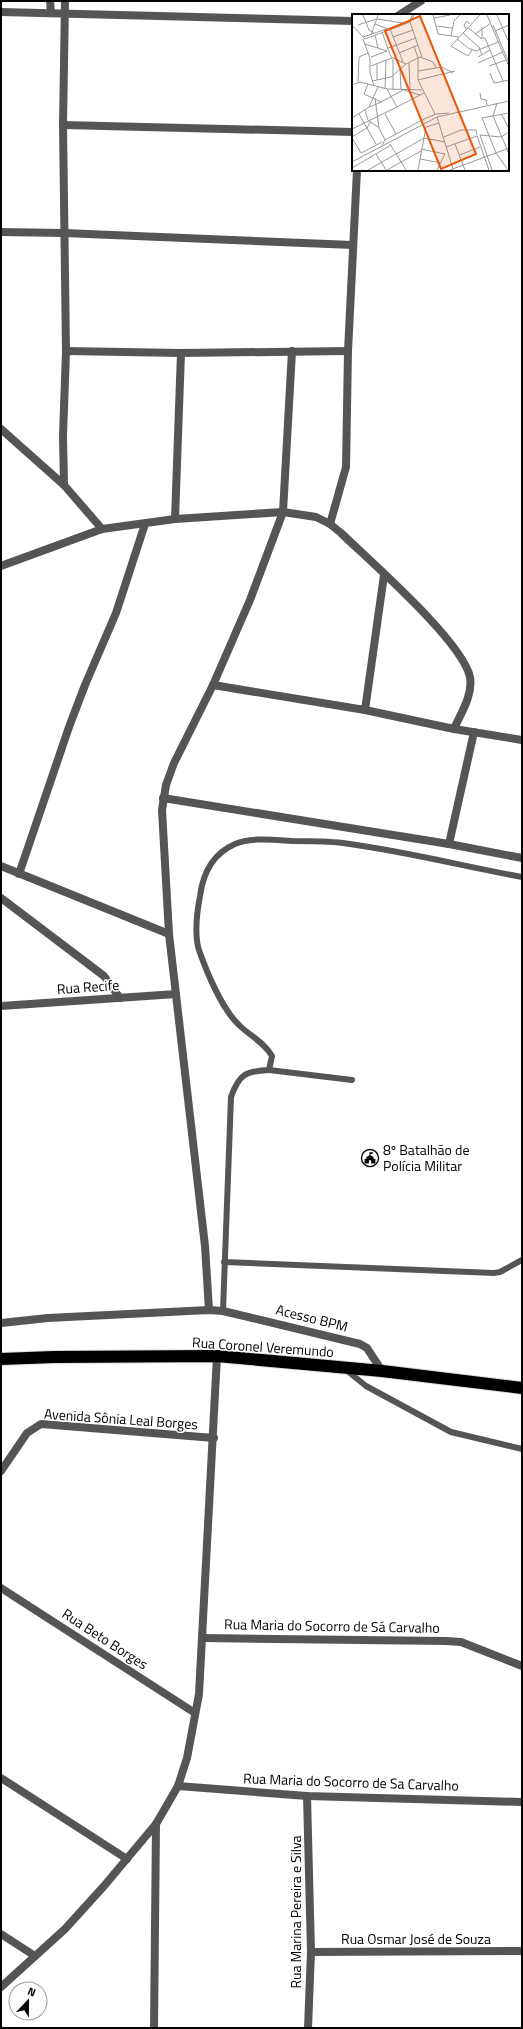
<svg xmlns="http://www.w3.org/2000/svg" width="523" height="2029" viewBox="0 0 523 2029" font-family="'Titillium Web',sans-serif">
  <rect width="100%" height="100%" fill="#fff"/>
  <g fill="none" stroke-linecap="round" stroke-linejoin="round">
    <!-- highway casing -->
    <g stroke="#dbdbdb" stroke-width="14">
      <path id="highway" d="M 1,1359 L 54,1357 L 217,1356 L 382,1371 L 522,1388"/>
    </g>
    <!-- lane -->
    <g stroke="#555" stroke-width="6">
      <path d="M 269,1070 L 352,1080"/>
      <path d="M 224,1262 L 494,1273 L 500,1272 L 522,1260"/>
      <path d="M 223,1311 L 231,1097 C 239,1074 246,1071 269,1070 L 272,1056 C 264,1042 250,1036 239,1025 C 223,1010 208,975 200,953 C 194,938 197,912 200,896 C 203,873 212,854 235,844 C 251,837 274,840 292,841 C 309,841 326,841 343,843 C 404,851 462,866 522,877"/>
      <path d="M 345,1369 L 366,1386 L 451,1432 L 522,1449"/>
    </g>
    <!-- street -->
    <g stroke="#555" stroke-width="8">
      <path d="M 50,1 L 51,13"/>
      <path d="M 1,12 L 353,21"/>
      <path d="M 399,15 L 421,1"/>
      <path d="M 63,125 L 353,132"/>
      <path d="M 1,232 L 64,233 L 353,245"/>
      <path d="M 66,351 L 181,353 L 348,351"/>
      <path d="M 1,429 L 64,485 L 102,529"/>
      <path d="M 64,485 L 63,436 L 66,351 L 63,125 L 65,1"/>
      <path d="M 175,519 L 181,353"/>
      <path d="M 330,524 L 346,467 L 348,351 L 357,170"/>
      <path d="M 1,566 L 102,529 L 175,519 L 283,512 L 316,517 L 330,524 L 341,533 C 371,562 462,641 470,677 C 473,695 461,713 454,729"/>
      <path d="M 213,685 L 365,710 L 454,729 L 522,740"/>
      <path d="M 365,710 L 384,575"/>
      <path d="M 163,798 L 449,844 L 522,858"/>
      <path d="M 449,844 L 474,732"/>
      <path d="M 1,866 L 169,934"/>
      <path d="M 19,874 L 69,727 L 85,685 L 116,613 L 145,524"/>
      <path d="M 1,898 L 104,976 L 120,998"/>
      <path d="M 1,1006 L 176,994"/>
      <path d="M 209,1310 L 205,1246 L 169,934 L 162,810 L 166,785 L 174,763 L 213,685 L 250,600 L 283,512 L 292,351"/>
      <path d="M 1,1323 L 48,1318 L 209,1310 L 223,1311 L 360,1344 L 367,1348 L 382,1371"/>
      <path d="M 1,1471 L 27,1433 L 41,1424 L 214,1438"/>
      <path d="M 1,1588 L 195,1713"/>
      <path d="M 202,1638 L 446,1641 L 461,1642 L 522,1666"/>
      <path d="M 1,1778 L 127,1859"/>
      <path d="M 178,1786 L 307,1796 L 522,1802"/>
      <path d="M 307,1796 L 311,1952 L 308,2028"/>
      <path d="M 1,1934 L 35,1956"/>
      <path d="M 311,1952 L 522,1951"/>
      <path d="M 1,1987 L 65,1929 L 104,1886 L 156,1824 L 178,1786 L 187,1758 L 199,1694 L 217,1356"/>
      <path d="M 154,2028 L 156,1824"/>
    </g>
    <!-- highway -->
    <use href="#highway" stroke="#000" stroke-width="12"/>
  </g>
  <!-- icons -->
  <defs>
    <g id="civic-ring" transform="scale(0.9)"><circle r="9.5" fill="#fff" stroke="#000" stroke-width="1.5"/><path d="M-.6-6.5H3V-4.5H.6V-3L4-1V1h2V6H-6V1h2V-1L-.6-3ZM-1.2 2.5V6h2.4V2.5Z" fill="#000"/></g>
  </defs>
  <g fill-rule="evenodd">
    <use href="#civic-ring" x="370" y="1158"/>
  </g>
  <g text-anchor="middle" stroke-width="3" stroke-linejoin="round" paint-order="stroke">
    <!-- street labels -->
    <g font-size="14" fill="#000" stroke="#fff">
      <text transform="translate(88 987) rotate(-4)" y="5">Rua Recife</text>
      <text transform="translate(312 1318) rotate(14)" y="5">Acesso BPM</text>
      <text transform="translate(263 1347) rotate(4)" y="5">Rua Coronel Veremundo</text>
      <text transform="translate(121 1419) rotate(4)" y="5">Avenida Sônia Leal Borges</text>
      <text transform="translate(332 1626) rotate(1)" y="5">Rua Maria do Socorro de Sá Carvalho</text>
      <text transform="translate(105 1639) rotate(33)" y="5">Rua Beto Borges</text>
      <text transform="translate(351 1782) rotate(2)" y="5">Rua Maria do Socorro de Sa Carvalho</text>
      <text transform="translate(296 1912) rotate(-90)" y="5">Rua Marina Pereira e Silva</text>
      <text x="416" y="1944">Rua Osmar José de Souza</text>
    </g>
    <!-- poi labels -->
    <g font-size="14" fill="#000" stroke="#fff" text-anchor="start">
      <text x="383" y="1155">8º Batalhão de<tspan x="383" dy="16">Polícia Militar</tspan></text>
    </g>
  </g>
  <!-- overview -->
  <g transform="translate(352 14)">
    <rect width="157" height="157" fill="#fff"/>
    <path fill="none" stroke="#999" stroke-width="1" d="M 11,1 L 17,16 L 22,19M 81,1 L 86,20 L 107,23M 135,1 L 157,53M 145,1 L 157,29M 82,4 L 98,1M 25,5 L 51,9M 58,8 L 70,43M 23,10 L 36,15M 0,11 L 13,25 L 58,8 L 62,1M 6,11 L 24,5M 141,11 L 157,49M 84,12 L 100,14M 115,13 L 130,25 L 130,13M 38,15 L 51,48M 114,15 L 112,11 L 115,7 L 118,10M 143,17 L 157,11M 30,18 L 39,43 L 54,50M 111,19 L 127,33 L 130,41M 123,20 L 139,9M 19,21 L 26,1M 23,21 L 26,34M 99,22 L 102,7 L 108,1M 11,23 L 58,7 L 60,1M 41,23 L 61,16M 131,24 L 133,24 L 151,67M 11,25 L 18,44 L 18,59 L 22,72M 105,25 L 116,34 L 124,37 L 146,28M 13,30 L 35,37M 62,32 L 66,44 L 66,66 L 83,100M 36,34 L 64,24M 120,36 L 116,42 L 99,32 L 128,1M 47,39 L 66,31M 19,43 L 35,37M 126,43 L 138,36M 41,45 L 41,75M 57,49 L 58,76M 126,49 L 151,38M 25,50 L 25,66M 19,52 L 40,44M 137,52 L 154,46M 48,55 L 49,75M 66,57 L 90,53 L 101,59M 138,59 L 142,69 L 157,66M 66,66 L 103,57M 20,67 L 39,63 L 54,50 L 68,43 L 81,48 L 84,54M 6,68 L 7,43 L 16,39M 16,70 L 12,80 L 29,88 L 53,75M 0,71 L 8,68 L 35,75 L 70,76M 33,75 L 34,46M 52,76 L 68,81M 128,79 L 129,85 L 134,86 L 135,91M 23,84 L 27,114 L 33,126M 145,89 L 141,102 L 157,140M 18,93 L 29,88M 45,93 L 72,79M 13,96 L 16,106 L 27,114M 7,100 L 24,130M 33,100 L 44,120M 150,101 L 157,115M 85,103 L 101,155M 0,104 L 17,93 L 26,73M 0,115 L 45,93 L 35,75M 128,121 L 140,156M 128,121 L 149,123 L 157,118M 125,122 L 137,156M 0,123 L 15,114 L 18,108M 92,123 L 109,116 L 124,116 L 125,121M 0,124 L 9,139 L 30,128M 38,130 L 54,156M 103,130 L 113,156M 30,131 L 33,126 L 72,105 L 84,100 L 97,99M 94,133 L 125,122M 69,135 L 93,140M 24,140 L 34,156M 108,141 L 128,133M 68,145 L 89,149M 0,148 L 85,103 L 157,87M 1,156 L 0,154 L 39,131M 16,156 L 72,124 L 93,128M 35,156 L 69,137M 66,156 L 74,113 L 87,109M 85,156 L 93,140M 98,156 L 157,134M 156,156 L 144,139 L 130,104 L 157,99"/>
    <path fill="#e8590c" fill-opacity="0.15" stroke="#e8590c" stroke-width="2" d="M 68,2 L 124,140 L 89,155 L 33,17 Z"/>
    <rect width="157" height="157" fill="none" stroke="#000" stroke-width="2"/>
  </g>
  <!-- border -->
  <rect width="523" height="2029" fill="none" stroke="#000000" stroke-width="4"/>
  <!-- north arrow -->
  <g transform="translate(28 2001) rotate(22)"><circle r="19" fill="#ffffff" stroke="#999999"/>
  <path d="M0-3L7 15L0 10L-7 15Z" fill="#000000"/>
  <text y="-6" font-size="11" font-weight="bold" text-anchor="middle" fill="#000000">N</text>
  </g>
</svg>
